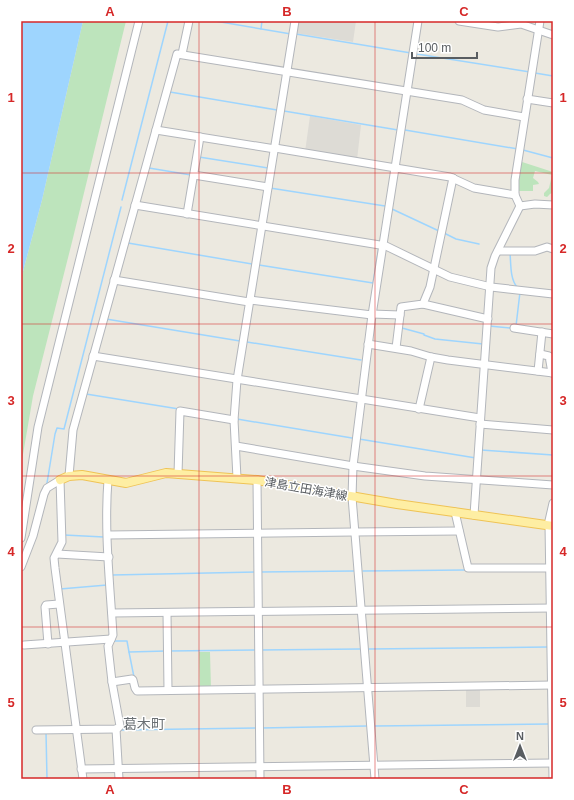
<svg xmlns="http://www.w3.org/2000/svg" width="574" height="800" viewBox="0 0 574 800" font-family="Arial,'Noto Sans JP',sans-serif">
  <rect width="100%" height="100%" fill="#ece9e0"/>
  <!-- industrial -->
  <g fill="#dddbd5">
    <path d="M 297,21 L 356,21 L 353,42 L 295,33 Z"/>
    <path d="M 310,116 L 361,125 L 357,160 L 305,152 Z"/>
    <rect x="466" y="687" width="14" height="20"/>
  </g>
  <!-- green -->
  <g fill="#bde4bc">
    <path d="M 83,21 L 126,21 L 72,242 L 33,396 L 21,466 L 21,279 L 42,200 Z"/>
    <path d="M 519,161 L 553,172 L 552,193 L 550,194 L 547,197 L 544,196 L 544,193 L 549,188 L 552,175 L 535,171 L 533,178 L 538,182 L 539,184 L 533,185 L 533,191 L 516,191 Z"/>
    <path d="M 199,652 L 210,652 L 211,689 L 200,689 Z"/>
  </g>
  <!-- water -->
  <path fill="#9ed5fe" d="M 21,21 L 83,21 L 42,200 L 21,279 Z"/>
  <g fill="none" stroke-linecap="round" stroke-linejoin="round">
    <!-- stream -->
    <g stroke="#9ed5fe" stroke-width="1.5">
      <path d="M 215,21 L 291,34"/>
      <path d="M 261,29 L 262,21"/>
      <path d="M 296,34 L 411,53"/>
      <path d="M 417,54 L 530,72"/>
      <path d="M 535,73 L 553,76"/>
      <path d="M 170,92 L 277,110"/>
      <path d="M 284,111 L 398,130"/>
      <path d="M 405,130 L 518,149"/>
      <path d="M 523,150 L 553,158"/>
      <path d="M 199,157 L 268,168"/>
      <path d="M 149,168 L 191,175"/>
      <path d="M 270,188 L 385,206"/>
      <path d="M 122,200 L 168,21"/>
      <path d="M 392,209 L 439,231"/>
      <path d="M 444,233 L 456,239 L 479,244"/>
      <path d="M 128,243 L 252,264"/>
      <path d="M 510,253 C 511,264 510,279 517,287"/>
      <path d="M 259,265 L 373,283 L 379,247"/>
      <path d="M 106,319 L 240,341"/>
      <path d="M 489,326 L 511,328"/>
      <path d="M 516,326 L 520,292"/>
      <path d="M 402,328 L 424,334 L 424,335 L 435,339 L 483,344"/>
      <path d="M 247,342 L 361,360"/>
      <path d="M 86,394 L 179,409"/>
      <path d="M 237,419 L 352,438"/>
      <path d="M 359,439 L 476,458"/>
      <path d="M 481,450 L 553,455"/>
      <path d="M 47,483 L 55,434 L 57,428 L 64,429 L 121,207"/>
      <path d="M 64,535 L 104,537"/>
      <path d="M 363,571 L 465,570"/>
      <path d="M 260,572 L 354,571"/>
      <path d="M 112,575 L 256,572"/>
      <path d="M 60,589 L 107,585"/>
      <path d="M 113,641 L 127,641 L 129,652 L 166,651"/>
      <path d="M 369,649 L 548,647"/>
      <path d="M 260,650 L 360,649"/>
      <path d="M 169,651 L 255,650"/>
      <path d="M 129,652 L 134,677"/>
      <path d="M 375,726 L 549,724"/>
      <path d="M 261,728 L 367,726"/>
      <path d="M 120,730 L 257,728"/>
      <path d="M 46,732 L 47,779"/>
    </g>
    <!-- minor casing -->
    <g stroke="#b3b6bb" stroke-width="9">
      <g id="minor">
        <path d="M 459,21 L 498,27 L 521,24 L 553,35"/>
        <path d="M 182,54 L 189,21"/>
        <path d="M 527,99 L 553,103"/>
        <path d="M 156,130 L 275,149"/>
        <path d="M 275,148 L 450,177 L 474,188 L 515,195"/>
        <path d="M 194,175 L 268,187"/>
        <path d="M 135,205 L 386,246 L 450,277 L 491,287 L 553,294"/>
        <path d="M 520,206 L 535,204 L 553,205"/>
        <path d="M 187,214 L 200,137"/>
        <path d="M 498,251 L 535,251 L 547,247 L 553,249"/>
        <path d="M 114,280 L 249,302"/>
        <path d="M 250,300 L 372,315"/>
        <path d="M 423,304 L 488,319"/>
        <path d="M 372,314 L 400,315"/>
        <path d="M 514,328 L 553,334"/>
        <path d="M 368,344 L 411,351 L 431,357 L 448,360 L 553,373"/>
        <path d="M 396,348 L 401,307 L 423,304 L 430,287 L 453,178"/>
        <path d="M 540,354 L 549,356 L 552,373"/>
        <path d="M 93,356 L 480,418"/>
        <path d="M 538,371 L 542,332"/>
        <path d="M 419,409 L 431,357"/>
        <path d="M 480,424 L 553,430"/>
        <path d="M 236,446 L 353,466 L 425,476 L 553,485"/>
        <path d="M 178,474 L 180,411 L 234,420"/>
        <path d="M 69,476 L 73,430 L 177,54 L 462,100 L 484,110 L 524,117"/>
        <path d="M 237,478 L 234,420 L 237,380 L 295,21"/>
        <path d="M 257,480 L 260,779"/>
        <path d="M 455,512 L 468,568 L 550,568"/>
        <path d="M 474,515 L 491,268 L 495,256 L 520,206 L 515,195 L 515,180 L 540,21"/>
        <path d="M 548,525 L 553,503"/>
        <path d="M 549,525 L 553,779"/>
        <path d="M 355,532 L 459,531"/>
        <path d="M 108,535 L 354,532"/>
        <path d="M 21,538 L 38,427 L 139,21"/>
        <path d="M 57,554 L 109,557"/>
        <path d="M 21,567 L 33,536 L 44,494 L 47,488 L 60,480 L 62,542 L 54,558 L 55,568 L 83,779"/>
        <path d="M 112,613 L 553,608"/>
        <path d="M 167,613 L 168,690"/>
        <path d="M 48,644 L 45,607 L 46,605 L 59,604"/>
        <path d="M 24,645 L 111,639"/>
        <path d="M 112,682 L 132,679 L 133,680 L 135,688 L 137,691 L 552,685"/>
        <path d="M 116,729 L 119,779"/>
        <path d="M 36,730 L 116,729 L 118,728 L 120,726 L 112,682 L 108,646 L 113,635 C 110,584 104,531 108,480"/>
        <path d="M 81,769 L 553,763"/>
        <path d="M 375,779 L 352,497 L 353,466 L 372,315 L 418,21"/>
      </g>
    </g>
    <!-- major casing -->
    <g stroke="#efc356" stroke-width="10">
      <path id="major" d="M 60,480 L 69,476 L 82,475 L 126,483 L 166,473 L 257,480 L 397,504 L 553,526"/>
    </g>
    <!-- minor -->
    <use href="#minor" stroke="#fff" stroke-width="7"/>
    <!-- major -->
    <use href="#major" stroke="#feeea3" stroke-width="8"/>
  </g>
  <!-- grid -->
  <path fill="none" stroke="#d62828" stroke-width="1" stroke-opacity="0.55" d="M 199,21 L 199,779M 375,21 L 375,779M 21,173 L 553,173M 21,324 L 553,324M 21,476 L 553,476M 21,627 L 553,627"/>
  <g text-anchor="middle" stroke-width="3" stroke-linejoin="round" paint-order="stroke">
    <!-- street labels -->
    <g font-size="12" fill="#595d61" stroke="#fff">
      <text transform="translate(306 489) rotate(10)" y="4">津島立田海津線</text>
    </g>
    <!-- quarter labels -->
    <g font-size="14" fill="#6a6f73" stroke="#fff">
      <text x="144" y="729">葛木町</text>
    </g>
  </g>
  <!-- border -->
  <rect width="574" height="800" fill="none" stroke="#ffffff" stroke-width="44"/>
  <!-- north arrow -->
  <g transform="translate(520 746)" stroke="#ffffff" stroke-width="3" paint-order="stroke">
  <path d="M0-3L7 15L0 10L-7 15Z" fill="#595d61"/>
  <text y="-6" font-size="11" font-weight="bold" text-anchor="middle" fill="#595d61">N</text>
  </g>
  <!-- scale -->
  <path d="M412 52v6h65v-6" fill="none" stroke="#595d61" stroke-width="2"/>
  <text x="418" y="52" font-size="12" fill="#595d61" stroke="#ffffff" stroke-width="3" paint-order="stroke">100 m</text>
  <rect x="22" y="22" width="530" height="756" fill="none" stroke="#d62828" stroke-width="1.5"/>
  <g font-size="13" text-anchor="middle" font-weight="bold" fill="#d62828">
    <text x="110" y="16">A</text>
    <text x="287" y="16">B</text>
    <text x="464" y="16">C</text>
    <text x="11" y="102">1</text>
    <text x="563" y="102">1</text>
    <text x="11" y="253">2</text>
    <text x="563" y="253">2</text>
    <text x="11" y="405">3</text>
    <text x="563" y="405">3</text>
    <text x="11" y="556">4</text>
    <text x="563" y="556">4</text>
    <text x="11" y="707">5</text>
    <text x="563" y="707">5</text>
    <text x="110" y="794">A</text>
    <text x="287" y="794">B</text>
    <text x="464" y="794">C</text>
  </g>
</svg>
